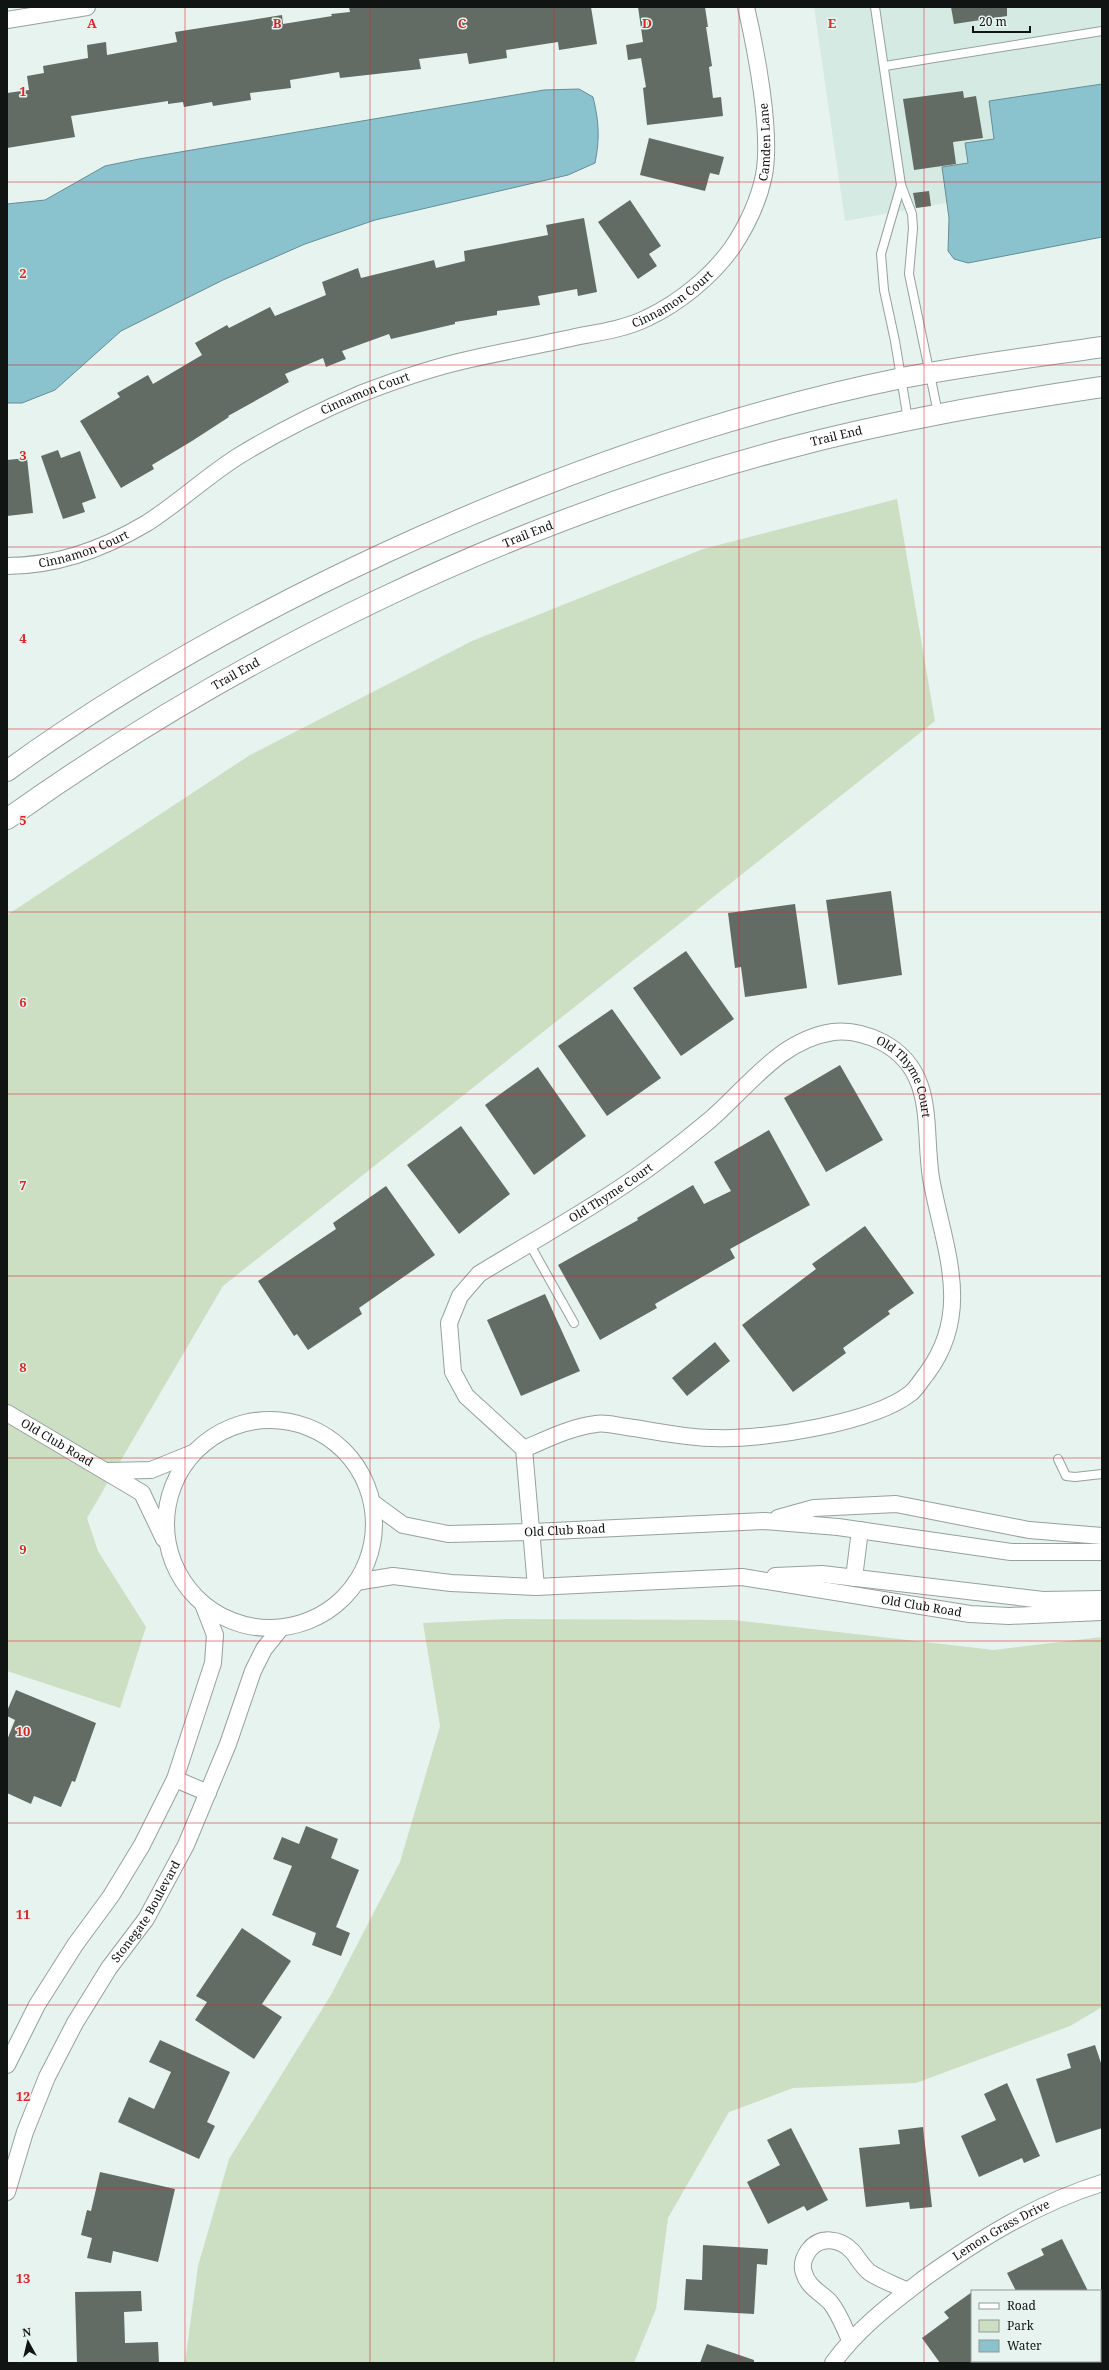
<svg xmlns="http://www.w3.org/2000/svg" width="1109" height="2370" viewBox="0 0 1109 2370" font-family="'Noto Serif',serif">
  <rect width="100%" height="100%" fill="#e7f3ef"/>
  <!-- built -->
  <path fill="#d5eae3" d="M 814,7 L 1102,7 L 1102,175 L 845,221 Z"/>
  <!-- green -->
  <g fill="#ccdfc3">
    <path d="M 897,499 L 935,721 L 223,1286 L 87,1518 L 98,1551 L 146,1627 L 120,1708 L 7,1671 L 7,915 L 250,755 L 472,641 L 703,549 Z"/>
    <path d="M 507,1619 L 733,1620 L 994,1650 L 1102,1637 L 1102,2007 L 1070,2026 L 916,2083 L 793,2088 L 729,2112 L 668,2218 L 656,2309 L 634,2363 L 185,2363 L 198,2266 L 229,2159 L 331,1995 L 400,1862 L 440,1726 L 423,1623 Z"/>
  </g>
  <!-- water -->
  <g fill="#8ac2ce" stroke="#658e96">
    <path d="M 1102,84 L 1102,237 L 968,263 L 954,259 L 948,251 L 949,218 L 942,167 L 968,163 L 965,143 L 994,139 L 989,101 Z"/>
    <path d="M 579,89 L 593,97 C 599,121 600,139 595,163 L 568,175 L 375,220 L 305,244 L 223,280 L 121,331 L 55,390 L 22,403 L 7,403 L 7,204 L 45,200 L 105,166 L 139,159 L 544,90 Z"/>
  </g>
  <!-- building -->
  <g fill="#636b65">
    <path d="M 349,7 L 591,7 L 597,44 L 559,50 L 558,42 L 506,50 L 507,58 L 469,64 L 467,53 L 419,59 L 421,69 L 340,78 L 339,72 L 290,80 L 291,88 L 250,93 L 251,100 L 213,106 L 212,102 L 184,107 L 183,102 L 168,104 L 168,101 L 71,116 L 75,137 L 7,148 L 7,93 L 29,90 L 27,76 L 44,73 L 43,66 L 88,58 L 87,45 L 106,42 L 107,55 L 177,42 L 175,32 L 282,15 L 283,24 L 332,16 L 331,14 L 350,12 Z"/>
    <path d="M 638,7 L 705,7 L 708,27 L 706,27 L 712,66 L 709,67 L 713,98 L 721,97 L 723,116 L 647,125 L 643,88 L 646,87 L 641,58 L 628,60 L 626,45 L 643,42 Z"/>
    <path d="M 951,7 L 1007,7 L 1007,16 L 954,24 Z"/>
    <path d="M 963,91 L 964,98 L 976,96 L 983,138 L 953,142 L 956,164 L 914,170 L 903,99 Z"/>
    <path d="M 649,138 L 724,157 L 719,175 L 710,173 L 705,191 L 640,175 Z"/>
    <path d="M 929,191 L 931,206 L 916,208 L 913,193 Z"/>
    <path d="M 630,200 L 661,246 L 649,254 L 657,266 L 638,279 L 598,222 Z"/>
    <path d="M 584,218 L 597,292 L 578,296 L 577,289 L 538,296 L 540,305 L 497,311 L 497,315 L 455,322 L 455,324 L 391,339 L 389,334 L 342,351 L 346,359 L 326,367 L 323,358 L 285,374 L 289,382 L 228,416 L 229,417 L 192,441 L 152,465 L 154,469 L 121,488 L 80,421 L 120,397 L 117,393 L 148,375 L 153,384 L 202,355 L 195,343 L 227,325 L 229,328 L 270,307 L 275,316 L 326,295 L 322,282 L 358,268 L 361,278 L 434,260 L 436,268 L 465,261 L 464,251 L 548,235 L 546,225 Z"/>
    <path d="M 58,450 L 61,458 L 80,451 L 96,498 L 82,503 L 85,512 L 63,519 L 41,456 Z"/>
    <path d="M 27,458 L 33,513 L 7,516 L 7,460 Z"/>
    <path d="M 891,891 L 902,975 L 838,985 L 826,900 Z"/>
    <path d="M 795,904 L 807,988 L 745,997 L 741,967 L 735,968 L 728,913 Z"/>
    <path d="M 686,951 L 734,1019 L 681,1056 L 633,988 Z"/>
    <path d="M 612,1009 L 661,1078 L 607,1116 L 558,1046 Z"/>
    <path d="M 840,1065 L 883,1140 L 826,1172 L 784,1098 Z"/>
    <path d="M 538,1067 L 586,1136 L 534,1175 L 485,1105 Z"/>
    <path d="M 461,1126 L 510,1194 L 459,1234 L 407,1165 Z"/>
    <path d="M 769,1130 L 810,1205 L 730,1249 L 735,1258 L 655,1304 L 657,1308 L 600,1340 L 558,1265 L 638,1220 L 637,1218 L 693,1185 L 704,1204 L 731,1191 L 714,1162 Z"/>
    <path d="M 386,1186 L 435,1255 L 359,1308 L 362,1314 L 308,1350 L 297,1334 L 294,1336 L 258,1281 L 336,1229 L 333,1223 Z"/>
    <path d="M 865,1226 L 914,1293 L 888,1311 L 890,1314 L 843,1348 L 846,1353 L 793,1392 L 742,1325 L 816,1269 L 812,1264 Z"/>
    <path d="M 545,1294 L 580,1371 L 521,1396 L 487,1320 Z"/>
    <path d="M 715,1342 L 730,1361 L 687,1396 L 672,1378 Z"/>
    <path d="M 16,1690 L 96,1723 L 75,1782 L 72,1781 L 61,1807 L 34,1796 L 31,1804 L 7,1793 L 7,1740 L 15,1720 L 7,1716 L 7,1711 Z"/>
    <path d="M 306,1826 L 338,1839 L 331,1858 L 359,1870 L 336,1927 L 350,1933 L 341,1956 L 312,1945 L 316,1933 L 272,1915 L 292,1866 L 273,1859 L 282,1837 L 299,1844 Z"/>
    <path d="M 242,1928 L 291,1961 L 262,2004 L 282,2017 L 254,2059 L 195,2020 L 207,2002 L 196,1996 Z"/>
    <path d="M 160,2040 L 230,2072 L 207,2122 L 215,2126 L 199,2159 L 118,2122 L 129,2097 L 154,2109 L 171,2072 L 149,2062 Z"/>
    <path d="M 1095,2045 L 1102,2066 L 1102,2128 L 1056,2143 L 1036,2079 L 1071,2068 L 1067,2054 Z"/>
    <path d="M 1007,2083 L 1040,2156 L 1024,2163 L 1022,2158 L 979,2177 L 961,2136 L 996,2120 L 984,2094 Z"/>
    <path d="M 923,2127 L 932,2207 L 910,2209 L 909,2202 L 866,2207 L 859,2148 L 900,2144 L 898,2130 Z"/>
    <path d="M 791,2128 L 828,2200 L 807,2211 L 804,2206 L 768,2224 L 747,2182 L 780,2165 L 767,2140 Z"/>
    <path d="M 100,2172 L 175,2189 L 158,2262 L 113,2251 L 111,2263 L 87,2258 L 92,2238 L 81,2235 L 87,2210 L 91,2211 Z"/>
    <path d="M 1062,2239 L 1088,2291 L 1016,2291 L 1007,2273 L 1044,2255 L 1041,2249 Z"/>
    <path d="M 703,2245 L 768,2249 L 767,2265 L 757,2264 L 754,2314 L 684,2310 L 686,2279 L 702,2280 Z"/>
    <path d="M 141,2291 L 142,2311 L 124,2312 L 125,2343 L 158,2342 L 159,2363 L 77,2363 L 75,2292 Z"/>
    <path d="M 972,2292 L 972,2363 L 940,2363 L 922,2338 L 949,2318 L 944,2312 Z"/>
    <path d="M 707,2344 L 754,2360 L 754,2363 L 700,2363 Z"/>
  </g>
  <g fill="none" stroke-linecap="round" stroke-linejoin="round">
    <!-- service casing -->
    <g stroke="#96a19d" stroke-width="10">
      <g id="service">
        <path d="M 875,7 L 901,185 L 912,214 L 913,228 L 909,274 L 938,413"/>
        <path d="M 885,66 L 1102,31"/>
        <path d="M 901,185 L 881,254 L 884,290 L 895,341 L 908,420"/>
        <path d="M 529,1243 L 574,1323"/>
        <path d="M 1058,1459 L 1066,1476 L 1075,1477 L 1102,1474"/>
      </g>
    </g>
    <!-- minor casing -->
    <g stroke="#96a19d" stroke-width="18">
      <g id="minor">
        <path d="M 7,20 L 87,7"/>
        <path id="s1" d="M 7,566 C 56,566 105,548 147,523 C 178,503 206,477 237,457 C 276,433 318,412 360,394 C 396,380 434,367 471,359 C 507,351 544,344 580,336 C 602,332 627,328 647,318 C 679,303 711,277 732,248 C 746,227 759,200 764,175 C 772,132 756,50 746,7"/>
        <path id="s2" d="M 7,1413 L 142,1493 L 164,1539"/>
        <circle cx="270" cy="1524" r="104"/>
        <path id="s3" d="M 524,1449 L 466,1396 L 453,1372 L 449,1323 L 460,1296 L 479,1274 C 531,1242 586,1212 636,1177 C 662,1159 687,1139 711,1119 C 750,1085 780,1040 833,1032 C 851,1030 866,1034 882,1042 C 937,1071 923,1128 931,1178 C 943,1246 974,1310 927,1373 C 922,1379 917,1388 911,1393 C 873,1423 764,1440 715,1438 C 686,1438 656,1431 627,1427 C 617,1426 605,1422 596,1424 C 571,1427 547,1439 524,1449 L 536,1587"/>
        <path d="M 108,1471 L 151,1470 L 193,1453"/>
        <path id="s4" d="M 373,1503 L 403,1525 L 448,1534 L 532,1532 L 765,1521 L 838,1527 L 1011,1552 L 1102,1552"/>
        <path d="M 778,1518 L 814,1508 L 896,1504 L 1029,1530 L 1102,1536"/>
        <path d="M 775,1576 L 822,1574 L 1043,1600 L 1102,1599"/>
        <path d="M 854,1578 L 860,1530"/>
        <path id="s5" d="M 356,1582 L 393,1576 L 451,1583 L 536,1587 L 742,1577 L 970,1614 L 1009,1616 L 1102,1612"/>
        <path d="M 175,1779 L 208,1793"/>
        <path d="M 7,2065 L 37,2005 L 75,1945 L 111,1896 L 142,1845 L 175,1779 L 213,1663 L 215,1635 L 203,1604"/>
        <path id="s6" d="M 7,2192 L 25,2132 L 47,2077 L 75,2023 L 109,1968 L 146,1919 L 186,1845 L 228,1744 L 253,1671 L 264,1649 L 281,1628"/>
        <path d="M 850,2340 C 844,2327 839,2313 830,2302 C 820,2292 808,2287 804,2273 C 801,2265 804,2257 809,2250 C 820,2236 840,2238 852,2251 C 858,2258 862,2266 869,2272 C 881,2280 895,2285 908,2291"/>
        <path id="s7" d="M 833,2363 C 858,2328 892,2303 926,2277 C 981,2238 1038,2203 1102,2183"/>
      </g>
    </g>
    <!-- tertiary casing -->
    <g stroke="#96a19d" stroke-width="22">
      <g id="tertiary">
        <path d="M 7,771 C 127,684 255,613 389,551 C 552,476 725,414 902,378 C 968,365 1035,357 1102,347"/>
        <path id="s8" d="M 7,819 C 240,653 509,522 785,449 C 890,421 995,403 1102,387"/>
      </g>
    </g>
    <!-- service -->
    <use href="#service" stroke="#fff" stroke-width="8"/>
    <!-- minor -->
    <use href="#minor" stroke="#fff" stroke-width="16"/>
    <!-- tertiary -->
    <use href="#tertiary" stroke="#fff" stroke-width="20"/>
  </g>
  <!-- grid -->
  <path fill="none" stroke="#d62828" stroke-width="1" stroke-opacity="0.55" d="M 185,7 L 185,2363M 370,7 L 370,2363M 554,7 L 554,2363M 739,7 L 739,2363M 924,7 L 924,2363M 7,182 L 1102,182M 7,365 L 1102,365M 7,547 L 1102,547M 7,729 L 1102,729M 7,912 L 1102,912M 7,1094 L 1102,1094M 7,1276 L 1102,1276M 7,1458 L 1102,1458M 7,1641 L 1102,1641M 7,1823 L 1102,1823M 7,2005 L 1102,2005M 7,2188 L 1102,2188"/>
  <g text-anchor="middle" stroke-width="3" stroke-linejoin="round" paint-order="stroke">
    <!-- street labels -->
    <g font-size="12" fill="#101412" stroke="#e7f3ef">
      <text dy="4" stroke="none"><textPath href="#s1" startOffset="920">Camden Lane</textPath></text>
      <text dy="4" stroke="none"><textPath href="#s1" startOffset="727">Cinnamon Court</textPath></text>
      <text dy="4" stroke="none"><textPath href="#s1" startOffset="403">Cinnamon Court</textPath></text>
      <text dy="4" stroke="none"><textPath href="#s8" startOffset="919">Trail End</textPath></text>
      <text dy="4" stroke="none"><textPath href="#s8" startOffset="595">Trail End</textPath></text>
      <text dy="4" stroke="none"><textPath href="#s1" startOffset="79">Cinnamon Court</textPath></text>
      <text dy="4" stroke="none"><textPath href="#s8" startOffset="271">Trail End</textPath></text>
      <text dy="4" stroke="none"><textPath href="#s3" startOffset="739">Old Thyme Court</textPath></text>
      <text dy="4" stroke="none"><textPath href="#s3" startOffset="368">Old Thyme Court</textPath></text>
      <text dy="4" stroke="none"><textPath href="#s2" startOffset="58">Old Club Road</textPath></text>
      <text dy="4" stroke="none"><textPath href="#s4" startOffset="200">Old Club Road</textPath></text>
      <text dy="4" stroke="none"><textPath href="#s5" startOffset="569">Old Club Road</textPath></text>
      <text dy="4" stroke="none"><textPath href="#s6" startOffset="315">Stonegate Boulevard</textPath></text>
      <text dy="4" stroke="none"><textPath href="#s7" startOffset="216">Lemon Grass Drive</textPath></text>
    </g>
  </g>
  <g font-size="13" text-anchor="middle" font-weight="bold" fill="#d62828" stroke="#e7f3ef" stroke-width="3" stroke-linejoin="round" paint-order="stroke">
    <text x="92" y="28">A</text>
    <text x="277" y="28">B</text>
    <text x="462" y="28">C</text>
    <text x="647" y="28">D</text>
    <text x="832" y="28">E</text>
    <text x="23" y="96">1</text>
    <text x="23" y="278">2</text>
    <text x="23" y="460">3</text>
    <text x="23" y="643">4</text>
    <text x="23" y="825">5</text>
    <text x="23" y="1007">6</text>
    <text x="23" y="1190">7</text>
    <text x="23" y="1372">8</text>
    <text x="23" y="1554">9</text>
    <text x="23" y="1736">10</text>
    <text x="23" y="1919">11</text>
    <text x="23" y="2101">12</text>
    <text x="23" y="2283">13</text>
  </g>
  <!-- border -->
  <rect width="1109" height="2370" fill="none" stroke="#101412" stroke-width="16"/>
  <!-- legend -->
  <rect x="971" y="2290" width="130" height="72" fill="#e7f3ef" stroke="#919a97"/>
  <rect x="979" y="2303" width="20" height="6" fill="#ffffff" stroke="#919a97"/>
  <text x="1007" y="2310" font-size="12" fill="#101412">Road</text>
  <rect x="979" y="2320" width="20" height="12" fill="#ccdfc3" stroke="#919a97"/>
  <text x="1007" y="2330" font-size="12" fill="#101412">Park</text>
  <rect x="979" y="2340" width="20" height="12" fill="#8ac2ce" stroke="#919a97"/>
  <text x="1007" y="2350" font-size="12" fill="#101412">Water</text>
  <!-- north arrow -->
  <g transform="translate(28 2342) rotate(352)" stroke="#e7f3ef" stroke-width="3" paint-order="stroke">
  <path d="M0-3L7 15L0 10L-7 15Z" fill="#101412"/>
  <text y="-6" font-size="11" font-weight="bold" text-anchor="middle" fill="#101412">N</text>
  </g>
  <!-- scale -->
  <path d="M973 26v6h57v-6" fill="none" stroke="#101412" stroke-width="2"/>
  <text x="979" y="26" font-size="12" fill="#101412" stroke="#e7f3ef" stroke-width="3" paint-order="stroke">20 m</text>
</svg>
